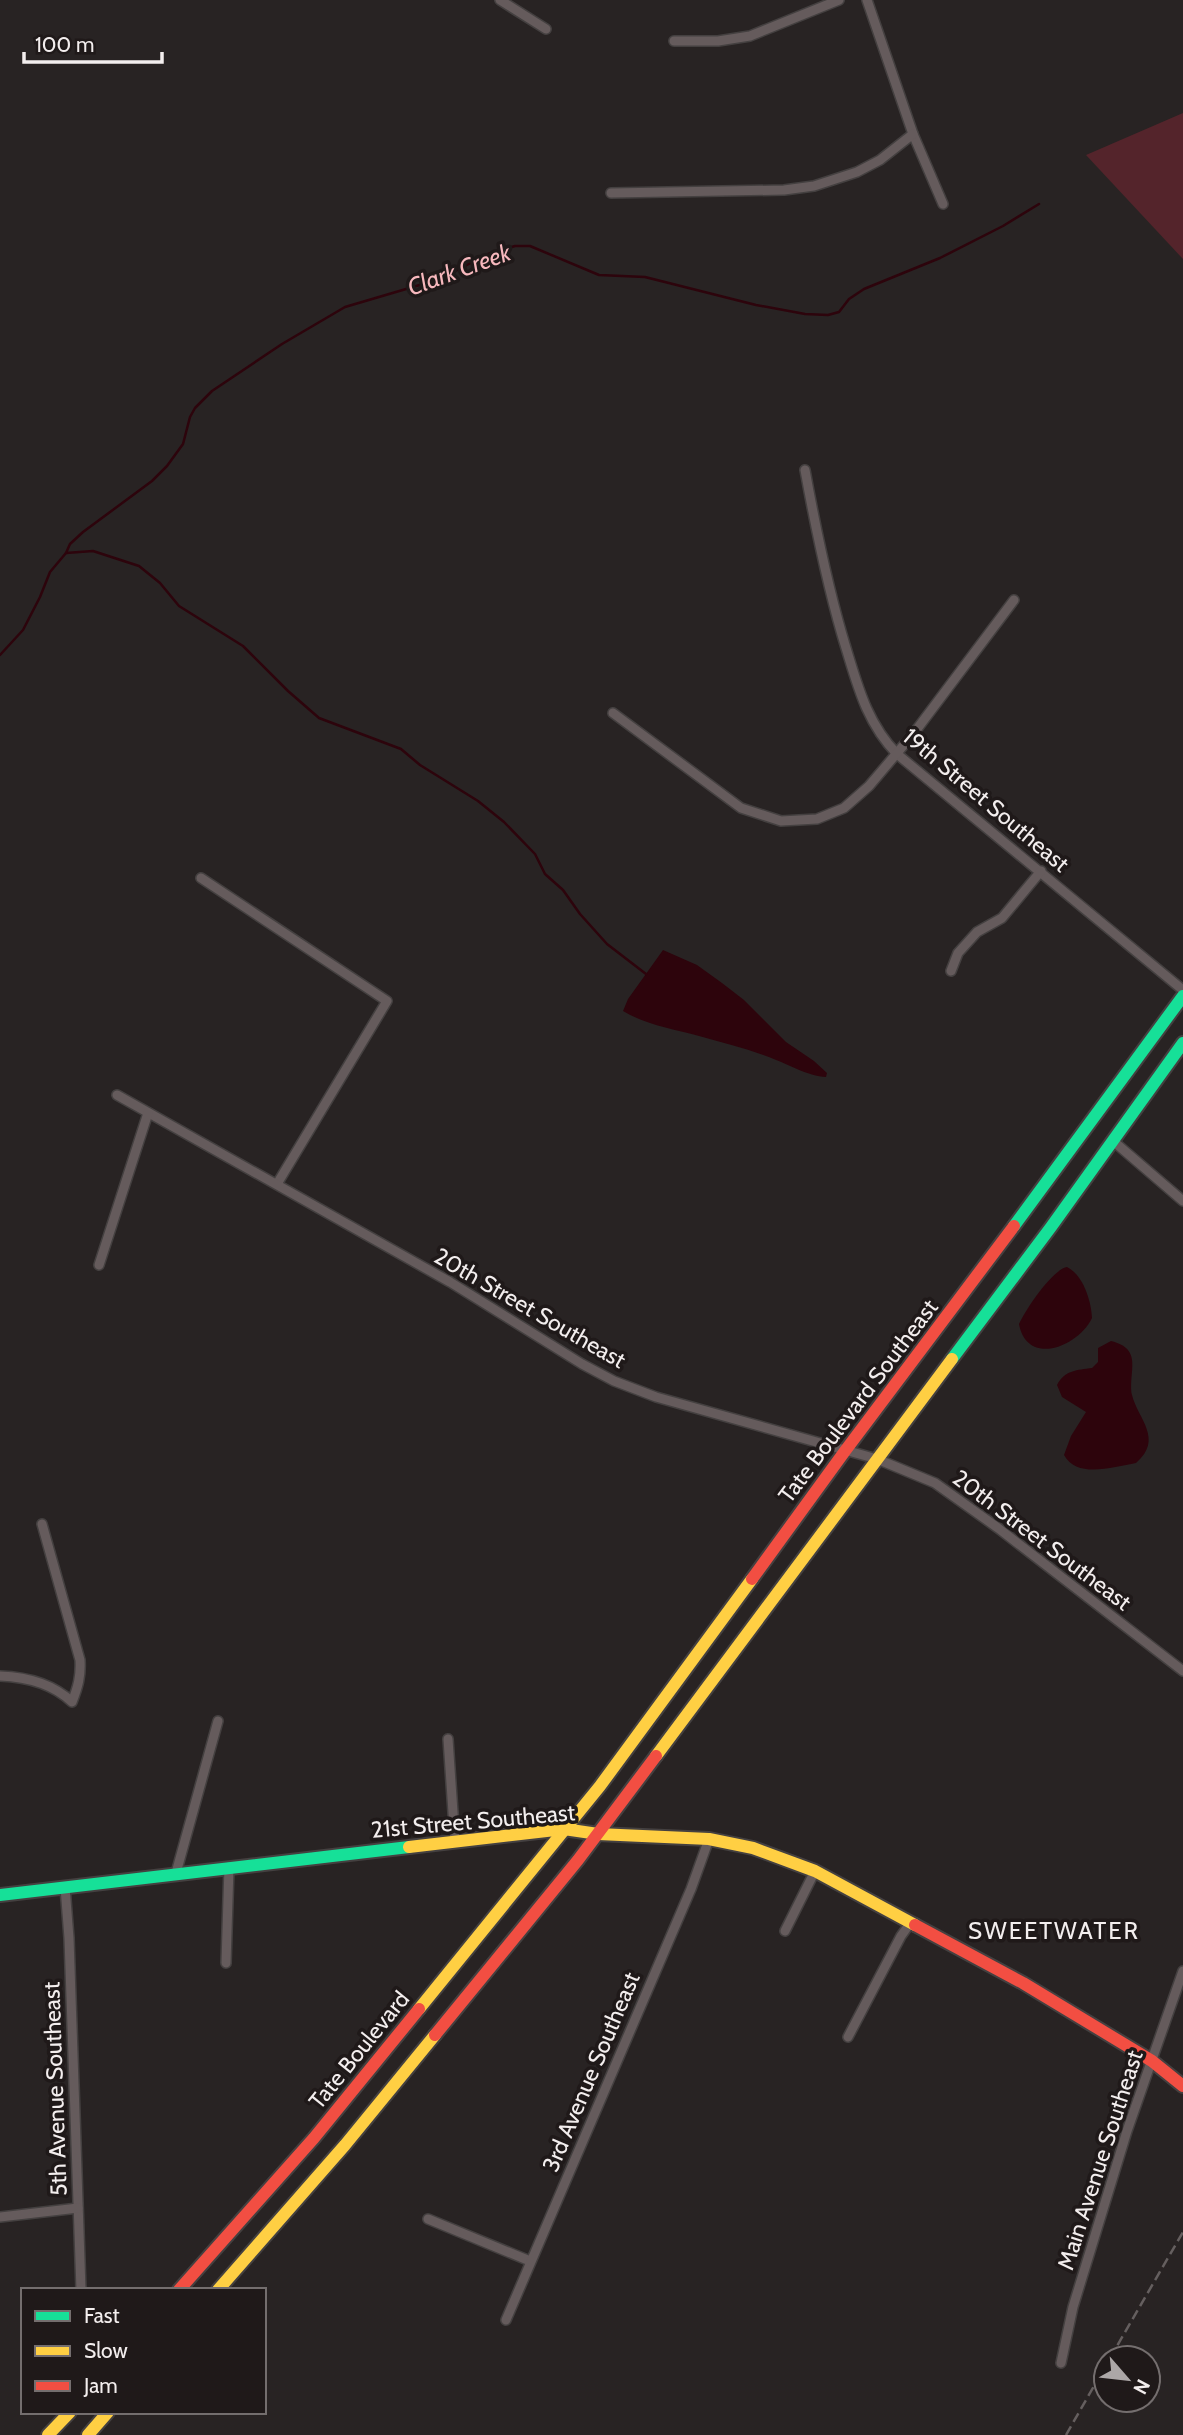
<svg xmlns="http://www.w3.org/2000/svg" width="1183" height="2435" viewBox="0 0 1183 2435" font-family="Cabin,sans-serif">
  <rect width="100%" height="100%" fill="#282323"/>
  <!-- green -->
  <path fill="#54242b" d="M 1183,113 L 1183,259 L 1086,155 Z"/>
  <!-- water -->
  <g fill="#2d040c">
    <path d="M 663,950 L 697,965 L 722,983 L 744,1000 L 786,1042 L 814,1061 L 827,1073 L 826,1077 C 809,1077 784,1062 766,1056 C 744,1048 721,1042 699,1036 C 674,1029 646,1025 623,1011 L 628,999 Z"/>
    <path d="M 1067,1267 C 1083,1275 1091,1300 1092,1318 C 1078,1347 1027,1367 1019,1324 C 1025,1310 1053,1269 1067,1267 Z"/>
    <path d="M 1111,1341 C 1144,1349 1128,1372 1132,1395 C 1138,1419 1164,1439 1136,1463 C 1113,1467 1077,1479 1064,1455 L 1071,1436 L 1086,1412 L 1062,1397 L 1057,1385 C 1065,1370 1077,1370 1092,1368 L 1098,1362 L 1098,1348 Z"/>
  </g>
  <g fill="none" stroke-linecap="round" stroke-linejoin="round">
    <!-- stream -->
    <g stroke="#2d040c" stroke-width="2.5">
      <path d="M 66,553 L 93,551 L 139,566 L 160,583 L 179,606 L 243,646 L 288,691 L 319,718 L 401,749 L 420,765 L 478,801 L 504,822 L 535,854 L 545,874 L 563,890 L 580,914 L 607,944 L 646,974"/>
      <path d="M 0,655 L 23,630 L 40,597 L 50,572 L 66,553 L 70,544 L 83,532 L 152,481 L 167,466 L 183,444 L 190,417 L 195,408 L 212,391 L 282,344 L 345,307 L 440,279 L 488,254 L 515,246 L 530,246 L 599,275 L 645,277 L 756,305 L 805,314 L 828,315 L 839,312 L 849,299 L 864,289 L 940,258 L 1003,226 L 1039,204"/>
    </g>
    <!-- street casing -->
    <g stroke="#444040" stroke-width="12">
      <g id="street">
        <path d="M 500,0 L 546,29"/>
        <path d="M 867,0 L 913,134 L 943,204"/>
        <path d="M 674,41 L 718,41 L 750,36 L 839,0"/>
        <path d="M 611,193 L 784,190 L 814,186 L 857,172 L 880,160 L 913,134"/>
        <path d="M 805,470 C 816,530 828,590 846,648 C 858,687 867,723 897,754 L 1183,990"/>
        <path d="M 613,713 L 741,808 L 781,821 L 817,819 L 844,808 L 869,786 L 914,733 L 1014,600"/>
        <path d="M 201,878 L 387,1001 L 277,1184"/>
        <path d="M 951,971 L 958,953 L 977,932 L 1002,918 L 1041,871"/>
        <path d="M 117,1095 L 450,1282 L 582,1364 L 614,1381 L 656,1397 L 877,1459 L 935,1483 L 998,1528 L 1183,1671"/>
        <path d="M 1112,1140 L 1183,1201"/>
        <path d="M 99,1265 L 148,1113"/>
        <path d="M 0,1676 C 27,1677 52,1683 72,1702 C 78,1687 81,1676 80,1660 L 42,1524"/>
        <path d="M 448,1739 L 455,1842"/>
        <path d="M 176,1873 L 218,1721"/>
        <path d="M 65,1887 L 69,1938 L 81,2290"/>
        <path d="M 785,1931 L 815,1871"/>
        <path d="M 226,1963 L 229,1867"/>
        <path d="M 848,2037 L 901,1936 L 911,1922"/>
        <path d="M 0,2217 L 78,2208"/>
        <path d="M 428,2219 L 530,2261"/>
        <path d="M 506,2320 L 691,1889 L 709,1839"/>
        <path d="M 1061,2363 L 1073,2307 L 1127,2131 L 1183,1971"/>
      </g>
    </g>
    <!-- fast casing -->
    <g stroke="#444040" stroke-width="16">
      <g id="fast">
        <path d="M 1014,1226 L 1183,996"/>
        <path d="M 952,1359 L 1051,1227 L 1183,1043"/>
        <path d="M 0,1895 L 409,1847"/>
      </g>
    </g>
    <!-- slow casing -->
    <g stroke="#444040" stroke-width="16">
      <g id="slow">
        <path d="M 656,1756 L 952,1359"/>
        <path d="M 409,1847 L 564,1829 L 598,1834 L 709,1839 L 753,1848 L 815,1871 L 915,1925"/>
        <path d="M 419,2009 L 600,1786 L 752,1579"/>
        <path d="M 218,2290 L 345,2145 L 435,2035"/>
        <path d="M 48,2435 L 70,2412"/>
        <path d="M 88,2435 L 108,2412"/>
      </g>
    </g>
    <!-- jam casing -->
    <g stroke="#444040" stroke-width="16">
      <g id="jam">
        <path d="M 752,1579 L 845,1451 L 1014,1226"/>
        <path d="M 915,1925 L 1023,1983 L 1152,2061 L 1183,2086"/>
        <path d="M 435,2035 L 578,1860 L 656,1756"/>
        <path d="M 179,2290 L 314,2138 L 419,2009"/>
      </g>
    </g>
    <!-- street -->
    <use href="#street" stroke="#655b5c" stroke-width="9"/>
    <!-- fast -->
    <use href="#fast" stroke="#16e098" stroke-width="12"/>
    <!-- slow -->
    <use href="#slow" stroke="#ffcf43" stroke-width="12"/>
    <!-- jam -->
    <use href="#jam" stroke="#f24e42" stroke-width="12"/>
    <!-- rail -->
    <g stroke="#655f5f" stroke-width="2.5" stroke-dasharray="10 5" stroke-linecap="butt">
      <path d="M 1110,2358 L 1183,2232"/>
      <path d="M 1066,2435 L 1106,2365"/>
    </g>
  </g>
  <g text-anchor="middle" stroke-width="7" stroke-linejoin="round" paint-order="stroke">
    <!-- street labels -->
    <g font-size="23" fill="#f3eeee" stroke="#1f1919">
      <text transform="translate(986 800) rotate(40)" y="8">19th Street Southeast</text>
      <text transform="translate(530 1308) rotate(30)" y="8">20th Street Southeast</text>
      <text transform="translate(858 1401) rotate(-53)" y="8">Tate Boulevard Southeast</text>
      <text transform="translate(1042 1540) rotate(37)" y="8">20th Street Southeast</text>
      <text transform="translate(473 1821) rotate(-5)" y="8">21st Street Southeast</text>
      <text transform="translate(359 2050) rotate(-51)" y="8">Tate Boulevard</text>
      <text transform="translate(591 2072) rotate(-67)" y="8">3rd Avenue Southeast</text>
      <text transform="translate(55 2089) rotate(-92)" y="8">5th Avenue Southeast</text>
      <text transform="translate(1100 2160) rotate(-72)" y="8">Main Avenue Southeast</text>
    </g>
    <!-- water labels -->
    <g font-size="24" font-style="italic" fill="#f7b8bd" stroke="#1f1919">
      <text transform="translate(459 270) rotate(-20)" y="8">Clark Creek</text>
    </g>
    <!-- neighbourhood labels -->
    <g font-size="24" letter-spacing="2" fill="#f3eeee" stroke="#1f1919">
      <text x="1054" y="1939">SWEETWATER</text>
    </g>
  </g>
  <!-- legend -->
  <rect x="21" y="2288" width="245" height="126" fill="#1f1919" stroke="#746e6e" stroke-width="2"/>
  <rect x="35" y="2311" width="35" height="10" fill="#16e098" stroke="#746e6e" stroke-width="2"/>
  <text x="84" y="2323" font-size="21" fill="#f3eeee">Fast</text>
  <rect x="35" y="2346" width="35" height="10" fill="#ffcf43" stroke="#746e6e" stroke-width="2"/>
  <text x="84" y="2358" font-size="21" fill="#f3eeee">Slow</text>
  <rect x="35" y="2381" width="35" height="10" fill="#f24e42" stroke="#746e6e" stroke-width="2"/>
  <text x="84" y="2393" font-size="21" fill="#f3eeee">Jam</text>
  <!-- north arrow -->
  <g transform="translate(1127 2379) rotate(118)"><circle r="33" fill="#1f1919" stroke="#746e6e" stroke-width="2"/>
  <path d="M0-5L12 26L0 18L-12 26Z" fill="#aca7a7"/>
  <text y="-10" font-size="19" font-weight="bold" text-anchor="middle" fill="#f3eeee">N</text>
  </g>
  <!-- scale -->
  <path d="M24 52v10h138v-10" fill="none" stroke="#f3eeee" stroke-width="3.5"/>
  <text x="35" y="52" font-size="21" fill="#f3eeee" stroke="#1f1919" stroke-width="5" paint-order="stroke">100 m</text>
</svg>
